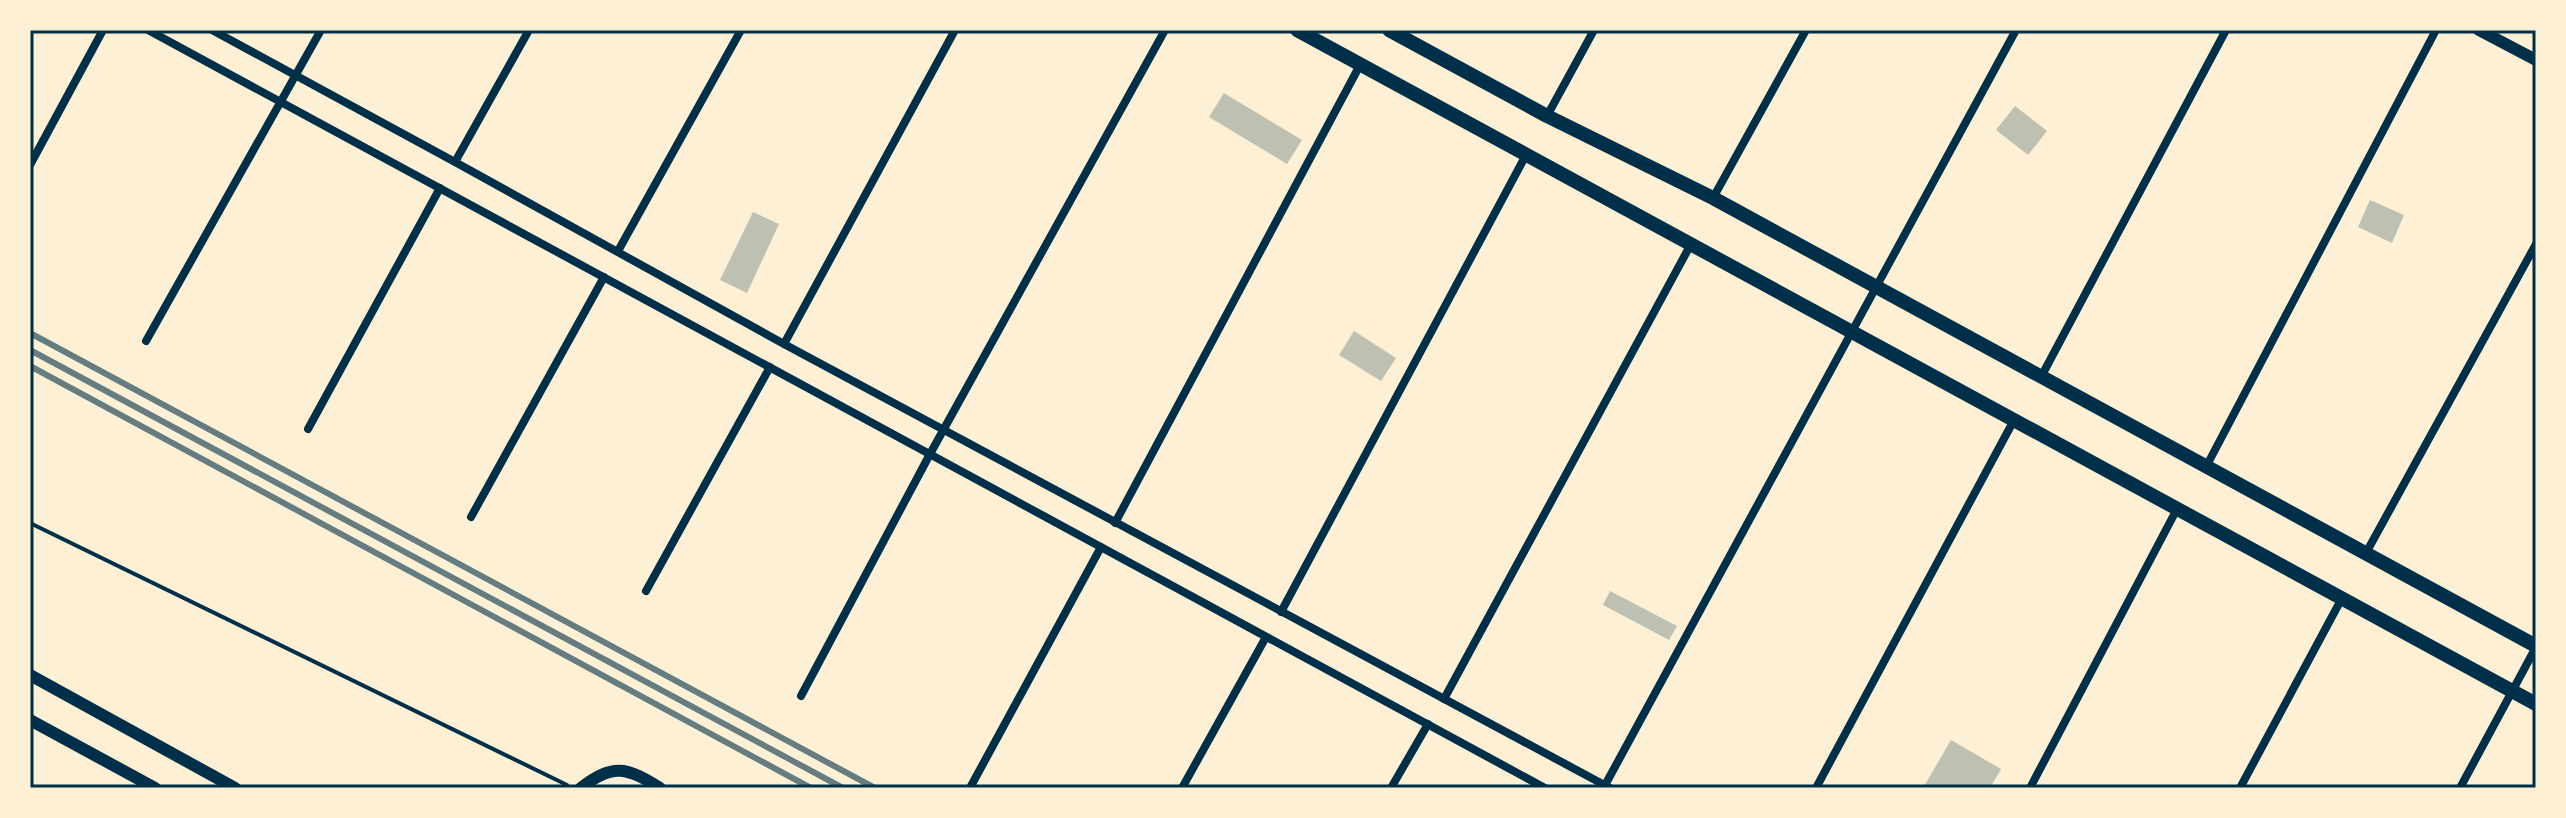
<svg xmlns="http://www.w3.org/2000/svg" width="2566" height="818" viewBox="0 0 2566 818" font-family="'Public Sans',sans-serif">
  <rect width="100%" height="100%" fill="#fdf0d5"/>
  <!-- building -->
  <g fill="#bec0b2">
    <path d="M 1224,93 L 1302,140 L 1287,164 L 1209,117 Z"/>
    <path d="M 2015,106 L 2047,131 L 2028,155 L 1996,130 Z"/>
    <path d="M 2370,200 L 2404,215 L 2392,243 L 2358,227 Z"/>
    <path d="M 753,212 L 779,224 L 747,293 L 720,280 Z"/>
    <path d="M 1354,331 L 1396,358 L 1381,381 L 1339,355 Z"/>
    <path d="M 1610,591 L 1677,626 L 1669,640 L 1603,605 Z"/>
    <path d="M 1951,740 L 2001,769 L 1990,788 L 1923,788 Z"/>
  </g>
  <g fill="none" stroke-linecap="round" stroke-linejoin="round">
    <!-- path -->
    <path stroke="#003049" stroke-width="4" d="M 30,523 L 567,785"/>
    <!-- minor -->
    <g stroke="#003049" stroke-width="8">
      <path d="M 148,30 L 1545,788"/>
      <path d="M 212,30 L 455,162 L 784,344 L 1610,788"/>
      <path d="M 1547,116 L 1594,30"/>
      <path d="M 455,162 L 529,30"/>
      <path d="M 30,165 L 103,30"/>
      <path d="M 1713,198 L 1806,30"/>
      <path d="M 618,251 L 741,30"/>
      <path d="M 146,341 L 321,30"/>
      <path d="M 784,344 L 955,30"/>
      <path d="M 2041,377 L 2226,30"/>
      <path d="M 308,429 L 440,188"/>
      <path d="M 2206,467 L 2436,30"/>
      <path d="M 471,517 L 604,277"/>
      <path d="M 1115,523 L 1360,65"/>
      <path d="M 2366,553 L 2536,244"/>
      <path d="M 646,591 L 770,367"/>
      <path d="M 1281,612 L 1526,155"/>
      <path d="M 801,696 L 930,454 L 1165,30"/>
      <path d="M 1444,699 L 1691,244"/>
      <path d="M 971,786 L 1101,547"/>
      <path d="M 1604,787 L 2016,30"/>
      <path d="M 1182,788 L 1266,637"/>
      <path d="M 1391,788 L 1428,724"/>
      <path d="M 1816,788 L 2014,420"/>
      <path d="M 2030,788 L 2177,509"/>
      <path d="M 2240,788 L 2342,598"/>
      <path d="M 2460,788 L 2536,647"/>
    </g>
    <!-- tertiary -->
    <g stroke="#003049" stroke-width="12">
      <path d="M 2479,30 L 2536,60"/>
      <path d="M 30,675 L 235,788"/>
      <path d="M 30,720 L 155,788"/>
      <path d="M 581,788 C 613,762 628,768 660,788"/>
    </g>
    <!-- secondary -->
    <g stroke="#003049" stroke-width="14">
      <path d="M 1297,30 L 2536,704"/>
      <path d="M 1389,30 L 1547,116 L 1713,198 L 2536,646"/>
    </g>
    <!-- rail -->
    <g stroke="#657d81" stroke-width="6">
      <path d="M 30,333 L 875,788"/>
      <path d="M 30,350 L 843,788"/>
      <path d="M 30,366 L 811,788"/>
    </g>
  </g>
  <!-- border -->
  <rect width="2566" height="818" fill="none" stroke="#fdf0d5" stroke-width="64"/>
  <rect x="32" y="32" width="2502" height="754" fill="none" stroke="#003049" stroke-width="3"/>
</svg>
